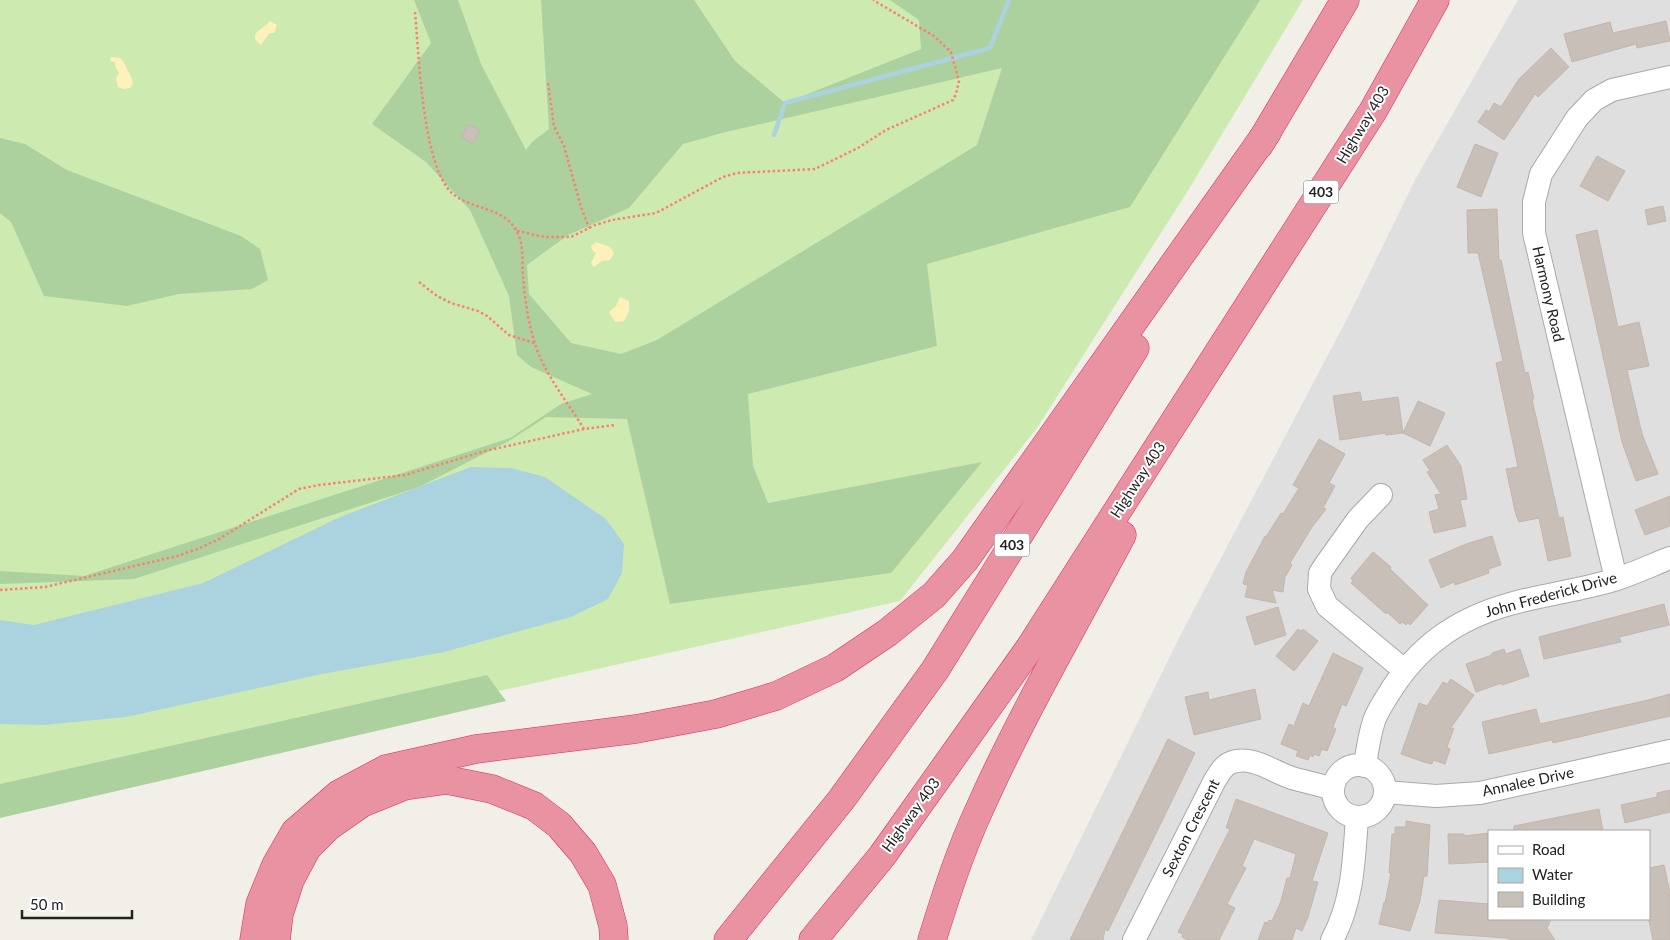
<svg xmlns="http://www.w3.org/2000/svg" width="1670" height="940" viewBox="0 0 1670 940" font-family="Lato,sans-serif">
  <rect width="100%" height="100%" fill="#f2efe9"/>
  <!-- residential -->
  <path fill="#e0dfdf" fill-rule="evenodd" d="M 1518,0 L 1670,0 L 1670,940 L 1031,940 L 1181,634 L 1349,315 L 1416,178 ZM 1489,831 L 1649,831 L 1649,919 L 1489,919 Z"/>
  <!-- grass -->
  <path fill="#cdebb0" d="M 0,0 L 1303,0 L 1189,189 L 1037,428 L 900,601 L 0,803 Z"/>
  <!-- forest -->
  <g fill="#add19e" fill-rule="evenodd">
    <path d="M 414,0 L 458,0 L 481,64 L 526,150 L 532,142 L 549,129 L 541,0 L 694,0 L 735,61 L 785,103 L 921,49 L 919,20 L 890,0 L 1260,0 L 1130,207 L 927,264 L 937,346 L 748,394 L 753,466 L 768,503 L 982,462 L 891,573 L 670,604 L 627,419 L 546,417 L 509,441 L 419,487 L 134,579 L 0,584 L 0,571 L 84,576 L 510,438 L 561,404 L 592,394 L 531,367 L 517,355 L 509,296 L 470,210 L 426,162 L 372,124 L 431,43 ZM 1002,68 L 977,145 L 657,340 L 621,354 L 571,343 L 529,294 L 527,265 L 568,235 L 629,208 L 683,144 L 722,133 Z"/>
    <path d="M 0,138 L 25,144 L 67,170 L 241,236 L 260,249 L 268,280 L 252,289 L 179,294 L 127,306 L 44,296 L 11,222 L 0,213 Z"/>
    <path d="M 487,675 L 506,701 L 0,818 L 0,784 Z"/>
  </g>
  <!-- sand -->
  <g fill="#fff1ba">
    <path d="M 270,21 L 277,25 L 274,33 L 269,33 L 261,45 L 255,39 C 255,28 264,30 270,21 Z"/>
    <path d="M 111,57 L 120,58 L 122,59 L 132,79 L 133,83 L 130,88 L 124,89 L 118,87 L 116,78 L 119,73 L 115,66 L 115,62 L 110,61 Z"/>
    <path d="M 596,242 L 610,247 L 614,253 L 610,260 L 602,261 L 594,267 L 591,263 L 596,253 L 592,250 L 591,246 Z"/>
    <path d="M 620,297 L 629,301 L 629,311 L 624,321 L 615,322 L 609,312 L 616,306 Z"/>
  </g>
  <!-- water -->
  <path fill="#aad3df" d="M 471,467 L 511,468 L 545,477 L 606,519 L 624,544 L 622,573 L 608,599 L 571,617 L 444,652 L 322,674 L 126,717 L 44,725 L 0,724 L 0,620 L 34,625 L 203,583 L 340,517 Z"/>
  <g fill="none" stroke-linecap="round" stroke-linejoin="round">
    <!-- stream -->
    <path stroke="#aad3df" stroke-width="4.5" d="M 774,135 L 785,103 L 990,48 L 1009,0"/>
  </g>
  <!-- building -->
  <g fill="#c7bfb8" stroke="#c4b6ab">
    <path d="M 1666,21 L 1670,41 L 1637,48 L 1636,44 L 1572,62 L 1564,34 L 1610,22 L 1613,33 Z"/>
    <path d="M 1551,48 L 1569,67 L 1538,97 L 1535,94 L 1504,140 L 1478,122 L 1486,110 L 1489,112 L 1494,103 L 1501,107 L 1519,79 Z"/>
    <path d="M 468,124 L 480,130 L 473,144 L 461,137 Z"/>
    <path d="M 1475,144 L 1498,153 L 1481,197 L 1457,187 Z"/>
    <path d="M 1597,156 L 1625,171 L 1608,201 L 1580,186 Z"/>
    <path d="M 1663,206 L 1666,221 L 1648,225 L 1645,210 Z"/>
    <path d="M 1497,209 L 1499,260 L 1501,260 L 1525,373 L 1528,372 L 1534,399 L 1532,399 L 1559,518 L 1563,517 L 1571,556 L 1548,561 L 1539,518 L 1519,522 L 1516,515 L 1506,469 L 1518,467 L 1496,363 L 1503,361 L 1478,253 L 1468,253 L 1467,210 Z"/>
    <path d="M 1597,230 L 1618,327 L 1639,322 L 1649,366 L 1627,370 L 1642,434 L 1658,474 L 1636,481 L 1622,442 L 1576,235 Z"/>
    <path d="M 1360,392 L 1362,402 L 1398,397 L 1403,433 L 1386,435 L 1385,433 L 1340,440 L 1333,396 Z"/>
    <path d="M 1418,401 L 1445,413 L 1430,446 L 1403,433 Z"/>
    <path d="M 1319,439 L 1345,454 L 1329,483 L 1335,486 L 1323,508 L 1326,509 L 1312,527 L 1290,563 L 1292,565 L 1285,577 L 1283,592 L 1272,590 L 1276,603 L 1245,597 L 1248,585 L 1243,584 L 1246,572 L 1265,536 L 1266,537 L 1281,513 L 1283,514 L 1299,488 L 1293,485 Z"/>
    <path d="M 1447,445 L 1461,466 L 1467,499 L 1460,500 L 1466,526 L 1434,533 L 1429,512 L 1439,509 L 1435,495 L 1441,494 L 1427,472 L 1430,471 L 1423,460 Z"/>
    <path d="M 1670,496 L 1670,526 L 1645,535 L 1635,510 Z"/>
    <path d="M 1492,536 L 1501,565 L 1488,569 L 1489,573 L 1455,585 L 1454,582 L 1441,588 L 1429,560 L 1466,544 Z"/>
    <path d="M 1373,552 L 1391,567 L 1390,569 L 1428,605 L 1410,625 L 1408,623 L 1406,625 L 1402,622 L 1400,624 L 1387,612 L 1386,614 L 1351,583 L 1353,581 L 1351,578 Z"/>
    <path d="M 1664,604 L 1669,625 L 1619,637 L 1621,642 L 1544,659 L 1539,637 Z"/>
    <path d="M 1278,607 L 1286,635 L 1255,645 L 1246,617 Z"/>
    <path d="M 1298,629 L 1301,631 L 1303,629 L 1318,641 L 1294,671 L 1276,656 Z"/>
    <path d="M 1504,649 L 1506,654 L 1520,649 L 1529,676 L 1502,685 L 1502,683 L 1476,692 L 1466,664 L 1492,655 L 1492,653 Z"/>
    <path d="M 1333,653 L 1363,668 L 1346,706 L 1342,704 L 1333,727 L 1336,729 L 1327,751 L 1322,749 L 1319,756 L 1314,754 L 1313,757 L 1310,755 L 1308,760 L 1296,756 L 1298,751 L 1281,744 L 1289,724 L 1294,726 L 1303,703 L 1309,706 Z"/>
    <path d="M 1451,679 L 1474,695 L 1450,729 L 1454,728 L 1447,747 L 1450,749 L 1445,764 L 1433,760 L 1432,764 L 1424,762 L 1401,754 L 1419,703 L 1427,706 L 1443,682 L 1447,684 Z"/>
    <path d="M 1255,689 L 1261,719 L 1194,735 L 1185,697 L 1208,692 L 1209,700 Z"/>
    <path d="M 1670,694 L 1670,716 L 1553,743 L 1552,740 L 1489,754 L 1482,722 L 1536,709 L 1540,724 L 1644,701 Z"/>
    <path d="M 1168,739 L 1195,753 L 1163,819 L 1108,931 L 1105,929 L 1103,940 L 1070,940 Z"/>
    <path d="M 1670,790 L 1670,812 L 1625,823 L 1621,805 L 1657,797 L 1657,793 Z"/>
    <path d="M 1236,799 L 1328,833 L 1312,881 L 1318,882 L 1308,917 L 1302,931 L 1296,928 L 1292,940 L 1258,940 L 1265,922 L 1268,923 L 1269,920 L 1272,921 L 1281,901 L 1287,878 L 1290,878 L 1296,854 L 1254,839 L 1242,866 L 1246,868 L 1227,904 L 1235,908 L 1219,940 L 1188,940 L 1182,937 L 1183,934 L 1178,932 L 1230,829 L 1226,828 Z"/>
    <path d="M 1599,809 L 1603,831 L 1514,831 L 1514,826 Z"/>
    <path d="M 1406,821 L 1430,825 L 1427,876 L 1424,876 L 1420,901 L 1410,931 L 1379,924 L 1384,902 L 1385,903 L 1391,873 L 1389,873 L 1392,834 L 1395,834 L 1395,827 L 1406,827 Z"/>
    <path d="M 1489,833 L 1489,862 L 1449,864 L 1448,834 L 1464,834 L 1464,836 Z"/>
    <path d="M 1664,865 L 1670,893 L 1670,940 L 1653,940 L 1649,921 L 1649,868 Z"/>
    <path d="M 1439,900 L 1489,904 L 1489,919 L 1551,919 L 1547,928 L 1555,940 L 1510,940 L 1506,938 L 1435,933 Z"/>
  </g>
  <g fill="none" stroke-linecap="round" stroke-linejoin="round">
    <!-- minor casing -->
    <g stroke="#a9a9a9" stroke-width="24">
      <g id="minor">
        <path d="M 1381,495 L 1358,519 L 1326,564 L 1320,573 L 1319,589 L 1327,606 L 1404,670"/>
        <path d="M 1616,579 L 1534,233 L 1534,202 L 1541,174 L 1577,118 L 1594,100 L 1612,90 L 1670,77"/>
        <circle cx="1359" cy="791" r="26"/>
        <path d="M 1365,766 C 1367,751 1369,736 1374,721 C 1377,712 1383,703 1388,695 C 1417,647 1456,619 1510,604 C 1545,594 1582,590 1617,579 C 1635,573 1652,565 1670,558"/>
        <path d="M 1385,792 L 1436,796 L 1480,793 L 1670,751"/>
        <path d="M 1134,940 L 1215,780 C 1219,774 1223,766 1230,763 C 1251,754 1273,772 1292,778 C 1306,782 1320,785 1333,789"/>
        <path d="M 1332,940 C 1353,902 1354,859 1357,817"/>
      </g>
    </g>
    <!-- highway casing -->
    <g stroke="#dc2a67" stroke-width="29">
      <g id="highway">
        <path d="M 1259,145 L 1345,0"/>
        <path d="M 254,940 L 260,904 L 276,865 L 295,832 L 339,794 L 386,769 L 476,749 L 636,729 L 716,714 L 776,696 L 835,668 L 887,633 L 934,595 L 965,560 L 1268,131"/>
        <path d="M 276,940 L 279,914 L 290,880 L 307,848 L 329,826 L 362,803 L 404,786 L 447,780 L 492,789 L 534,806 L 559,825 L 583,853 L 602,885 L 613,926 L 614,940"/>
        <path d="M 728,940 L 841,800 L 935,670 L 1135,348"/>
        <path d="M 813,940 L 882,856 L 1029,649 L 1373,111 L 1435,0"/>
        <path d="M 932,940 C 946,895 960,851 980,808 C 1022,714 1074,625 1122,535"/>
      </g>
    </g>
    <!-- path -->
    <g stroke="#fa8072" stroke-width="2.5" stroke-dasharray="2.5 2.5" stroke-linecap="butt">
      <path d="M 415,12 C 419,53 422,168 453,194 C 472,210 505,207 517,232 C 524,244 522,262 523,276 C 525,298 528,323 535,344 C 545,375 567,401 584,429"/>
      <path d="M 548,83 L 554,126 L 564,146 L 581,207 L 589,228"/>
      <path d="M 517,231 L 545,237 L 571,237 L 595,225 L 612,220 L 656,213 L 723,177 L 737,173 L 815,169 L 858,148 L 886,130 L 953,100 L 956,94 L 959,81 L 951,52 L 934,36 L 873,0"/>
      <path d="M 419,282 L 437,296 L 451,303 L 478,311 L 487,316 L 509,335 L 534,343"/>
      <path d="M 0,590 L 45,587 L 177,556 L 200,548 L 219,539 L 299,489 L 319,485 L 405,475 L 485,451 L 584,429 L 615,425"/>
    </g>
    <!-- minor -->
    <use href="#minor" stroke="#fff" stroke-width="22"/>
    <!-- highway -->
    <use href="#highway" stroke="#e892a2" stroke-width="28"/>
  </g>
  <g text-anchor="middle" stroke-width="4" stroke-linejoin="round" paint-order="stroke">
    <!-- shield labels -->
    <g fill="#fff" stroke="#646464" stroke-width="1">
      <rect x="1303.5" y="180.5" width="35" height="23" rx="4"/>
      <rect x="994.5" y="533.5" width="35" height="23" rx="4"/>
    </g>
    <g font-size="14" font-weight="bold" fill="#222">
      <text x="1321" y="197">403</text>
      <text x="1012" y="550">403</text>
    </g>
    <!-- street labels -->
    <g font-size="15" fill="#222" stroke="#fff">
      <text transform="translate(1363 125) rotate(-59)" y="5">Highway 403</text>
      <text transform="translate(1548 294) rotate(77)" y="5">Harmony Road</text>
      <text transform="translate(1138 480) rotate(-57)" y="5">Highway 403</text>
      <text transform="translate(1551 595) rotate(-15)" y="5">John Frederick Drive</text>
      <text transform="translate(1528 782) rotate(-12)" y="5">Annalee Drive</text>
      <text transform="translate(911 815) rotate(-54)" y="5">Highway 403</text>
      <text transform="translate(1191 828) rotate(-63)" y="5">Sexton Crescent</text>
    </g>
  </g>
  <!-- legend -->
  <rect x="1488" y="830" width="162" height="90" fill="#ffffff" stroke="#a7a7a7"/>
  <rect x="1498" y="846" width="25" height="8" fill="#ffffff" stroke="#a7a7a7"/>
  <text x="1532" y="855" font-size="15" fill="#222222">Road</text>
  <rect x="1498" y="868" width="25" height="15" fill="#aad3df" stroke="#a7a7a7"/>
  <text x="1532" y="880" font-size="15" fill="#222222">Water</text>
  <rect x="1498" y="892" width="25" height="15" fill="#c7bfb8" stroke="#a7a7a7"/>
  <text x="1532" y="905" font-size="15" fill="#222222">Building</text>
  <!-- scale -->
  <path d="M22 910v8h110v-8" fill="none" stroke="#222222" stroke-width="2.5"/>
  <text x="30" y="910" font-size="15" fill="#222222" stroke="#ffffff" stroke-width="4" paint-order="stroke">50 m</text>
</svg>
